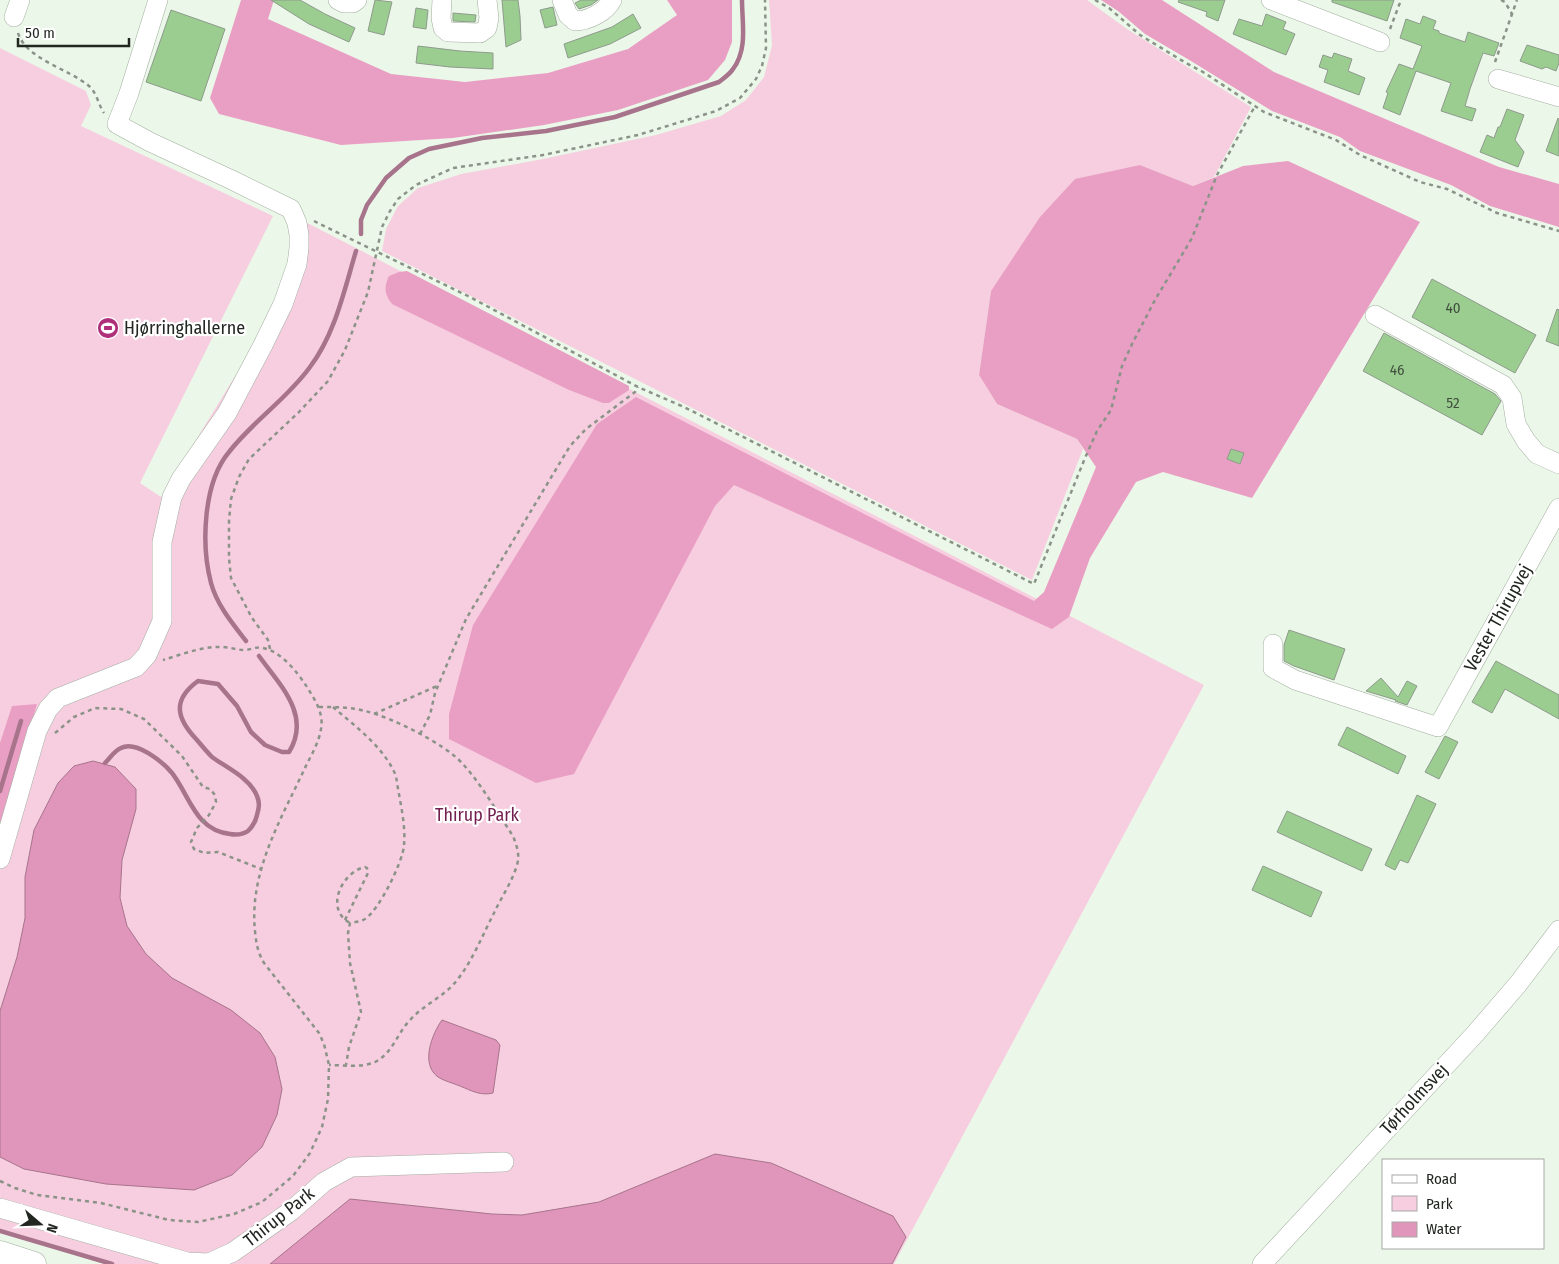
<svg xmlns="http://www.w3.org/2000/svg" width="1559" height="1264" viewBox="0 0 1559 1264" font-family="'Fira Sans Condensed',sans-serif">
  <rect width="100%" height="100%" fill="#ebf8e9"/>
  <!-- green -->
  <g fill="#f7cee0">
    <path d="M 769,0 L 1087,0 L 1127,29 L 1251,107 L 1214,177 L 1193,186 L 1140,165 L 991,291 L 979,375 L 997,404 L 1077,439 L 1083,449 L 1032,580 L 382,251 L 386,229 L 398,206 L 418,188 L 461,174 L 543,159 L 656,135 L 721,116 L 746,100 L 764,77 L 772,45 Z"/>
    <path d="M 0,48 L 86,91 L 91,105 L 81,126 L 273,216 L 140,483 L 161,497 L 256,342 L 282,291 L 293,250 L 286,212 L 1204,685 L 894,1264 L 105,1264 L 0,1230 Z"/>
  </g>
  <!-- forest -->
  <g fill="#e99fc3">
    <path d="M 241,0 L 274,0 L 268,19 L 391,74 L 465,82 L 548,73 L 628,49 L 677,15 L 667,0 L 732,0 L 732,42 L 725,60 L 708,80 L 618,110 L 544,125 L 453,138 L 341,145 L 219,114 L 210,98 Z"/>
    <path d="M 1101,0 L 1162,0 L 1274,72 L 1499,167 L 1559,184 L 1559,227 L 1490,206 L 1451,185 L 1360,151 L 1340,137 L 1272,111 L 1191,61 L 1145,34 L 1118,11 Z"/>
    <path d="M 1288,161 L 1420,222 L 1252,498 L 1163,472 L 1136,482 L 1090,558 L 1069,617 L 1052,629 L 734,485 L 715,506 L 574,774 L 536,783 L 449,739 L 449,714 L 473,625 L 597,424 L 636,397 L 1034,601 L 1044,592 L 1096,467 L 1077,439 L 997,404 L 979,375 L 991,291 L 1040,217 L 1075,179 L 1140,165 L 1193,186 L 1243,166 Z"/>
    <path d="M 407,271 L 629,386 L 629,390 L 609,403 L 603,403 L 569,390 L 392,304 C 384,294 384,287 389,276 L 399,272 Z"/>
    <path d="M 37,704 L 0,831 L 0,743 L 12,706 Z"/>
  </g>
  <!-- water -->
  <g fill="#e096ba" stroke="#a7748c">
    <path d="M 93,761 L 115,767 L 136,789 L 136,809 L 122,860 L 120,898 L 127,926 L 146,954 L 172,978 L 231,1010 L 260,1033 L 275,1057 L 282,1089 L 277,1115 L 262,1147 L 232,1175 L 194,1190 L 106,1184 L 24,1169 L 0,1157 L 0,1011 L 17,957 L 25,918 L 25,877 L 34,830 L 58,783 L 74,766 Z"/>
    <path d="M 442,1020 L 496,1040 L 500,1045 L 493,1093 C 481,1096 472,1091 460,1086 C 453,1083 444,1081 438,1077 C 420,1064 432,1034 442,1020 Z"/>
    <path d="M 715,1154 L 771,1163 L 893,1216 L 906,1237 L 892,1264 L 270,1264 L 350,1199 L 492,1214 L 522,1215 L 599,1202 Z"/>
  </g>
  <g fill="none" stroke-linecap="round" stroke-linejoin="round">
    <!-- stream -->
    <g stroke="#a7748c" stroke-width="4.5">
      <path d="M 361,234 L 361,220 L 367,205 L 386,178 L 409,158 L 429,149 L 482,138 L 546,131 L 615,117 L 719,82 C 724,78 730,74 733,69 C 748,49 742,23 742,0"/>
      <path d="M 246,641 C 232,623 217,605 211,583 C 201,545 203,483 229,452 C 253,421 287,399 310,367 C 335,334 344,291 356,251"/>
      <path d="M 105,763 C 110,758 114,751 121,748 C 136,740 163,762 172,773 C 190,796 195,830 230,834 C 236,835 242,835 248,831 C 252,827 256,820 257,815 C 259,808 260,803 257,796 C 250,778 227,768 212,757 C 207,752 202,746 197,740 C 176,718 172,700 198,681 L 218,684 L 237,706 L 251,732 L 265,745 L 282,752 L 289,752 C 312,715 279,684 259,656"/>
      <path d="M 0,791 L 21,721"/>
      <path d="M 0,1231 L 112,1264"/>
    </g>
  </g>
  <!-- building -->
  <g fill="#9bcd91" stroke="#8e9a8c">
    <path d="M 271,0 L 300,0 L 325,14 L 355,28 L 349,42 L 309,24 Z"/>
    <path d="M 375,0 L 392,2 L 384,35 L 368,31 Z"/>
    <path d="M 502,0 L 518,0 L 520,16 L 521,40 L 506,47 Z"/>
    <path d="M 581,0 L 598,0 L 591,5 L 579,9 L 575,3 Z"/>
    <path d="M 1179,0 L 1225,0 L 1218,21 L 1206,16 L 1207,12 L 1178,2 Z"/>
    <path d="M 1332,0 L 1394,0 L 1387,21 L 1332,2 Z"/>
    <path d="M 553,7 L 557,25 L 545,28 L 540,10 Z"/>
    <path d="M 416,8 L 428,10 L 426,29 L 413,27 Z"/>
    <path d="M 171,10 L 225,29 L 201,101 L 146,82 Z"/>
    <path d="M 453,13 L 476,15 L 475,22 L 453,21 Z"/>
    <path d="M 633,14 L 641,28 L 610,44 L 568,58 L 564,44 L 612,27 Z"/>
    <path d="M 1266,14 L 1286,22 L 1283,29 L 1295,34 L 1286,55 L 1233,34 L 1239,19 L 1262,26 Z"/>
    <path d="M 1423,16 L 1436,21 L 1433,29 L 1439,31 L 1439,33 L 1465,42 L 1468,32 L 1499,43 L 1494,56 L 1483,53 L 1470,89 L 1465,106 L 1476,109 L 1472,121 L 1441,111 L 1451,83 L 1416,71 L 1400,115 L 1383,108 L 1388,93 L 1386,92 L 1399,64 L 1413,69 L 1422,46 L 1400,38 L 1406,19 L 1420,24 Z"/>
    <path d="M 1527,45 L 1559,55 L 1559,63 L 1556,71 L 1546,67 L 1542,69 L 1520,61 Z"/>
    <path d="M 418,46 L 460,51 L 493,53 L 493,69 L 450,67 L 416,63 Z"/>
    <path d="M 1334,53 L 1352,59 L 1348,71 L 1365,78 L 1359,95 L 1324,82 L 1328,70 L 1319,67 L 1323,55 L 1332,58 Z"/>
    <path d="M 1507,109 L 1524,115 L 1515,140 L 1524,152 L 1518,167 L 1480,152 L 1487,135 L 1494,138 L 1498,127 L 1500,127 Z"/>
    <path d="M 1558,118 L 1559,119 L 1559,156 L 1546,151 Z"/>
    <path d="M 1432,279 L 1536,335 L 1515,373 L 1412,317 Z"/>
    <path d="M 1557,309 L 1559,310 L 1559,346 L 1546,341 Z"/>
    <path d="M 1384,333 L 1495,394 L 1501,401 L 1482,435 L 1363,371 Z"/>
    <path d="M 1231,449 L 1244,453 L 1240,464 L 1227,459 Z"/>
    <path d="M 1289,630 L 1345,649 L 1334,680 L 1294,666 L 1284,661 L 1284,645 Z"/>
    <path d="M 1496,661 L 1559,695 L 1559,719 L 1505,689 L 1492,713 L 1472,702 Z"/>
    <path d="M 1381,678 L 1398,697 L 1407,681 L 1417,686 L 1407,705 L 1395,701 L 1396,700 L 1366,691 Z"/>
    <path d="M 1347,727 L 1406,756 L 1398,774 L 1338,745 Z"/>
    <path d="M 1445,736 L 1458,742 L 1439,779 L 1425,772 Z"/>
    <path d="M 1417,795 L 1436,804 L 1408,863 L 1400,860 L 1395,870 L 1385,865 Z"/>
    <path d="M 1287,811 L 1372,849 L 1362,871 L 1277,832 Z"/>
    <path d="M 1263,866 L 1322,892 L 1311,917 L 1252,890 Z"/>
  </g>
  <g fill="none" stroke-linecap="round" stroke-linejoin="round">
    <!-- minor casing -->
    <g stroke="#a2ae9f" stroke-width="20">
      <g id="minor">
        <path d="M 338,0 L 344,3 L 353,3 L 357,0"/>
        <path d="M 442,0 L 441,18 L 443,28 L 448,32 L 480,33 L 487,28 L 489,18 L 487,0"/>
        <path d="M 562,0 L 568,15 L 575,21 C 588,21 606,12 612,0"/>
        <path d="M 1271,0 L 1380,42"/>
        <path d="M 14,17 L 20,0"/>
        <path d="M 1498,79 L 1559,97"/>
        <path d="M 1375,315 L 1503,385 L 1512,398 L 1516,424 L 1526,441 L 1537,454 L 1559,464"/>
        <path d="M 1273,644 L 1273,668 L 1295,680 L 1438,727 L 1559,508"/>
        <path d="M 0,859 L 37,731 L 48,709 L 58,698 L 136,667 L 147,655 L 162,621 L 162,542 L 172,497 L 181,479 L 227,413 L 263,345 L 283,304 L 297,264 L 299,248 L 299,235 L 297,223 L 291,209 L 232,180 L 150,142 L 117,124 L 129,93 L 158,0"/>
        <path d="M 0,1208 L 187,1262 L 209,1263 L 233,1252 L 291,1211 L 324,1182 L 351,1167 L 504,1162"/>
        <path d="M 1262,1264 L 1475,1034 L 1518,984 L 1559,930"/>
      </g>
    </g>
    <!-- major casing -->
    <g stroke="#a2ae9f" stroke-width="25">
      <path id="major" d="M 0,1253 L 34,1264"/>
    </g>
    <!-- path -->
    <g stroke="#8b9389" stroke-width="2.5" stroke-dasharray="4 4" stroke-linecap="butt">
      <path d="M 1095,0 L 1109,8 L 1140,35 L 1186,63 L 1203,72 L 1264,112 L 1336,140 L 1360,155 L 1420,182 L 1447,189 L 1497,213 L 1559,231"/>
      <path d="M 1501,0 L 1505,2 L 1512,14"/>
      <path d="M 1390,29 L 1401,0"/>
      <path d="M 18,33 C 26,59 69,69 89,86 C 97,93 98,104 104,113"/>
      <path d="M 1495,62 L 1517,0"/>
      <path d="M 314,221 L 468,296 L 638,387 L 684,407 L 1034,584 L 1085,458 L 1097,431 L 1111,410 L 1122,366 L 1132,344 L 1155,300 L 1192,238 L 1217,175 L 1255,106"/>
      <path d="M 270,649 L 268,640 L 252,618 L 231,578 L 229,558 L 229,521 L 231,499 L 239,477 L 249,459 L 299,412 L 328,381 L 345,350 L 368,292 L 382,227 L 390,211 L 398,199 L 416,185 L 453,168 L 543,155 L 638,135 L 716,111 L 740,98 L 756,79 L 762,66 L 766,48 L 765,0"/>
      <path d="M 319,707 C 335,707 350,707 365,711 C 391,717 445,744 462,763 C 482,785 497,812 513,836 C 517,846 520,855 517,865 C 512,882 501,898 494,913 C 482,936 470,967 452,986 C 440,998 423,1006 411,1019 C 397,1033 393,1053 375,1062 C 362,1068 343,1065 329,1065"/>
      <path d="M 333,707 C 356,727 384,747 396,776 C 399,798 406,823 404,845 C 403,862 379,910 365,919 C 360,922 355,922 350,923 L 348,933 L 350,963 L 361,1012 L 349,1047 L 346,1065"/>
      <path d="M 374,714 L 437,686"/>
      <path d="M 55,733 L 74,717 L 95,708 L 121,709 L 144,719 L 182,756 L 203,787 L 210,789 L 215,795 L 216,802 L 209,815 L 197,828 L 191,842 L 194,849 L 204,853 L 218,852 L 261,869"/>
      <path d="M 420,734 L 430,715 L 435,693 L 466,619 L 570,446 L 586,429 L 635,392 L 638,387"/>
      <path d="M 345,920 L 368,873 L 367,868 L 365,867 C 342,872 324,909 350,923"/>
      <path d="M 0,1181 L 15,1188 L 37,1195 L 101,1203 L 169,1220 L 198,1222 L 234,1214 L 262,1202 L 293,1176 L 310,1153 L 322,1127 L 328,1099 L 329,1065 L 324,1044 L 319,1033 L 264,963 C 258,953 256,943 255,931 C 249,873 280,821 304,770 C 310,757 319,743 321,729 C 324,713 315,700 307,687 C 297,672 282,652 263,648 C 256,646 251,650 244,650 C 236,650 227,646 218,647 C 200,647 180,655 163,660"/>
    </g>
    <!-- minor -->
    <use href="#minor" stroke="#fff" stroke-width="19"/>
    <!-- major -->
    <use href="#major" stroke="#fff" stroke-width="24"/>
  </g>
  <!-- icons -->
  <defs>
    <g id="stadium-disc" transform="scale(1.125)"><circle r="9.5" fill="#b02f7b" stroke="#fff"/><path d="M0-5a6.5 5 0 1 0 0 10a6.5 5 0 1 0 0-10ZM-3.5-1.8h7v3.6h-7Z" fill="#fff"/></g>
  </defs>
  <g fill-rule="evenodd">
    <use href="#stadium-disc" x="108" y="328"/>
  </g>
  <g text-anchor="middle" stroke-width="4.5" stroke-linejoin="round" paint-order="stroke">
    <!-- number labels -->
    <g font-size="15" fill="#40503d">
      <text x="1453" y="313">40</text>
      <text x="1397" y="375">46</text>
      <text x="1453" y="408">52</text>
    </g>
    <!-- poi labels -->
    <g font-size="18" fill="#222621" stroke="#fff" text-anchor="start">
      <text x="124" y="334">Hjørringhallerne</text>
    </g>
    <!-- street labels -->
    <g font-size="18" fill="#222621" stroke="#fff">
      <text transform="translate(1498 618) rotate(-61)" y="6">Vester Thirupvej</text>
      <text transform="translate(1414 1099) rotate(-47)" y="6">Tørholmsvej</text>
      <text transform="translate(279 1217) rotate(-38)" y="6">Thirup Park</text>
    </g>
    <!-- park labels -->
    <g font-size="18" fill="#721e4f" stroke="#fff">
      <text x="477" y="821">Thirup Park</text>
    </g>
  </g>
  <!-- legend -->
  <rect x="1382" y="1159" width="162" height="90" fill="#ffffff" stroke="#a7a8a6"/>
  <rect x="1392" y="1175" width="25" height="8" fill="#ffffff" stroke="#a7a8a6"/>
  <text x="1426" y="1184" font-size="15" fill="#222621">Road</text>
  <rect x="1392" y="1196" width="25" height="15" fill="#f7cee0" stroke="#a7a8a6"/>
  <text x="1426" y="1209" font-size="15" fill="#222621">Park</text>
  <rect x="1392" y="1222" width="25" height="15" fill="#e096ba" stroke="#a7a8a6"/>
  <text x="1426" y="1234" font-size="15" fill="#222621">Water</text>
  <!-- north arrow -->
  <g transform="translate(40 1224) rotate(109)" stroke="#ffffff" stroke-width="4" paint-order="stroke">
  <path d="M0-4L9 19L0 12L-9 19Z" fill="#222621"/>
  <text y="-8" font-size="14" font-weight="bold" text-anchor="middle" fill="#222621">N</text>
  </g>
  <!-- scale -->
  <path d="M18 38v8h111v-8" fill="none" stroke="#222621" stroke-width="2.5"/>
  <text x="25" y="38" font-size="15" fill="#222621" stroke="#ffffff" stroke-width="4" paint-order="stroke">50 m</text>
</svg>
